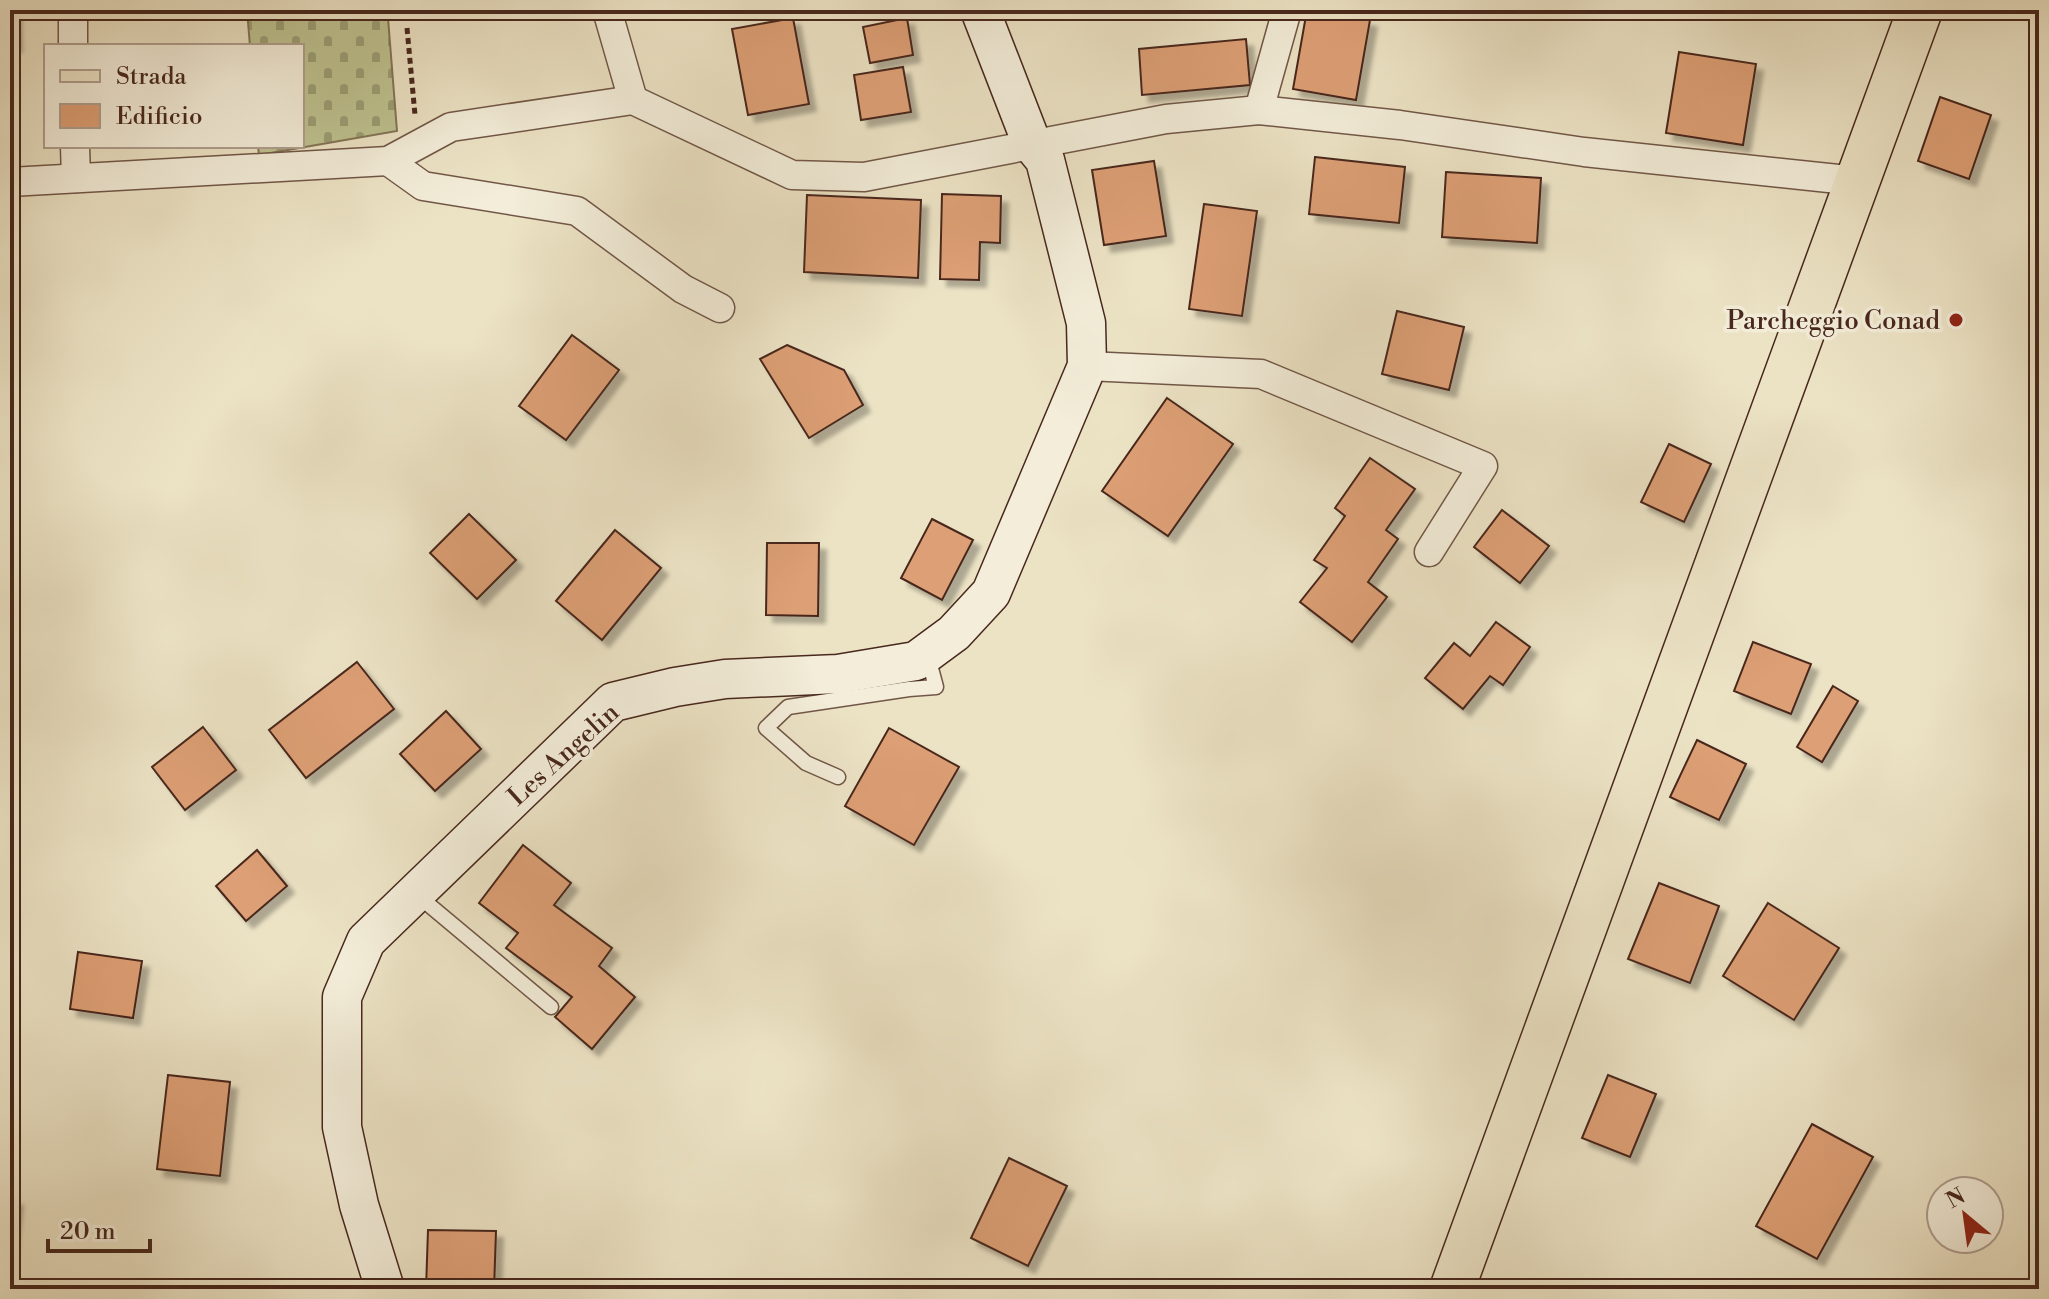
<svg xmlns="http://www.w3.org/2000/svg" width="2049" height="1299" viewBox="0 0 2049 1299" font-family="'Libre Bodoni',serif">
  <defs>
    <pattern id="cemetery-stones" width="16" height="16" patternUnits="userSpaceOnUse" patternTransform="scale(2)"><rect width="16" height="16" fill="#bec290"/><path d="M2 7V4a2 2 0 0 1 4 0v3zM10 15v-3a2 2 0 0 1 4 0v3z" fill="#9c9e75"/></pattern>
    <filter id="shadow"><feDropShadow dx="7" dy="7" stdDeviation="2" flood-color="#0004"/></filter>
  </defs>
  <rect width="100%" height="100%" fill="#ece3c5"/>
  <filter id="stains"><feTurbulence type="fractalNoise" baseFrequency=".0025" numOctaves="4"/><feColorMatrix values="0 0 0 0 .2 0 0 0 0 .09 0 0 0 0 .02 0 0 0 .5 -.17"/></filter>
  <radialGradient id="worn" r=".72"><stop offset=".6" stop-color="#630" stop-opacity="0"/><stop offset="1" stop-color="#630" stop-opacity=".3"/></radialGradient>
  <!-- cemetery -->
  <path fill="url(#cemetery-stones)" stroke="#837556" stroke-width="2" d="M 247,10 L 432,10 L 432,15 L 388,18 L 397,131 L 259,155 L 258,146 L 302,146 L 302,46 L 250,46 Z"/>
  <!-- building -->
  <g fill="#dd9f74" stroke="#48281d" stroke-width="2" filter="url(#shadow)">
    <path d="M 10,10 L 14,10 L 15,45 L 10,45 Z"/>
    <path d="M 1307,10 L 1370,20 L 1356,100 L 1293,89 Z"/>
    <path d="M 793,18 L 809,104 L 748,115 L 732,29 Z"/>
    <path d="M 907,18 L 913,55 L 870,63 L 863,27 Z"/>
    <path d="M 1246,39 L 1250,85 L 1142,95 L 1139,49 Z"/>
    <path d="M 1679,52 L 1756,64 L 1743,145 L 1666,133 Z"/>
    <path d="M 903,67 L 911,112 L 861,120 L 854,75 Z"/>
    <path d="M 1940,97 L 1991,115 L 1969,179 L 1918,161 Z"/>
    <path d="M 1315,157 L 1405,167 L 1399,223 L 1309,214 Z"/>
    <path d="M 1154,161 L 1166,236 L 1104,245 L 1092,170 Z"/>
    <path d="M 1446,172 L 1541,178 L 1537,243 L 1442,237 Z"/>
    <path d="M 942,194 L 1001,196 L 1000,243 L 980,242 L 979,280 L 940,279 Z"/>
    <path d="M 807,195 L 921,200 L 918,278 L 804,272 Z"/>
    <path d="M 1204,204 L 1257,211 L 1242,316 L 1189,309 Z"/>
    <path d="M 1397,311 L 1464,327 L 1449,390 L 1382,374 Z"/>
    <path d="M 572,335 L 619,370 L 566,440 L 519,406 Z"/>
    <path d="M 787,345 L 844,370 L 863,405 L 809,438 L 760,359 Z"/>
    <path d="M 1167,398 L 1233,444 L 1168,536 L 1102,491 Z"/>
    <path d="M 1669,444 L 1711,464 L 1684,522 L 1641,502 Z"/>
    <path d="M 1370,458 L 1415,489 L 1386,530 L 1398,539 L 1368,582 L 1387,597 L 1352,642 L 1300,602 L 1327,568 L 1314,560 L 1345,516 L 1335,508 Z"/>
    <path d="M 1502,510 L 1549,546 L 1520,583 L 1474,547 Z"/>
    <path d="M 469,514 L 516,560 L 477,599 L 430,553 Z"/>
    <path d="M 932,519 L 973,540 L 942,600 L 901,578 Z"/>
    <path d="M 615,530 L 661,568 L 602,640 L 556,601 Z"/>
    <path d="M 767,543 L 819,543 L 818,616 L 766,615 Z"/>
    <path d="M 1496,622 L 1530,647 L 1503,685 L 1490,676 L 1463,709 L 1425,678 L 1454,643 L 1470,656 Z"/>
    <path d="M 1753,642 L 1811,664 L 1791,714 L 1734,691 Z"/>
    <path d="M 357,662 L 394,709 L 306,778 L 269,730 Z"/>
    <path d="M 1833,686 L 1858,701 L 1822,762 L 1797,747 Z"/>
    <path d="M 446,711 L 481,749 L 435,791 L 400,754 Z"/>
    <path d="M 203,727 L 236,770 L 185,810 L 152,767 Z"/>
    <path d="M 889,728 L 959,767 L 914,845 L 845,806 Z"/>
    <path d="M 1697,740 L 1746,764 L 1719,820 L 1670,797 Z"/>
    <path d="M 523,845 L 571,883 L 554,905 L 612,948 L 599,966 L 635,997 L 592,1049 L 555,1017 L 572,997 L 506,948 L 518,933 L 479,903 Z"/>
    <path d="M 257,850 L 287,886 L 246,921 L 216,886 Z"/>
    <path d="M 1659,883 L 1719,906 L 1690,983 L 1628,959 Z"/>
    <path d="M 1768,903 L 1839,948 L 1794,1020 L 1723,976 Z"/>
    <path d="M 78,952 L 142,961 L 133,1018 L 70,1009 Z"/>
    <path d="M 168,1075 L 230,1082 L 220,1176 L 157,1169 Z"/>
    <path d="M 1608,1075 L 1656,1094 L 1630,1157 L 1582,1138 Z"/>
    <path d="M 1812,1124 L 1873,1157 L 1817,1259 L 1756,1226 Z"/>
    <path d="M 1009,1158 L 1067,1186 L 1028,1266 L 971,1238 Z"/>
    <path d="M 10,1198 L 16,1199 L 10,1248 Z"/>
    <path d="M 428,1230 L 496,1231 L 494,1289 L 426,1289 Z"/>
  </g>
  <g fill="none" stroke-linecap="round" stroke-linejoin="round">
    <!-- lane casing -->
    <g stroke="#715747" stroke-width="17">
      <g id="lane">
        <path d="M 838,777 L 806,763 L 766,728 L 788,707 L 909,689 L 936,687 L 928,657"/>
        <path d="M 416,894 L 551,1007"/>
      </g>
    </g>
    <!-- street casing -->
    <g stroke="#715747" stroke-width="31">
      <g id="street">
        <path d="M 73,10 L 73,46"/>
        <path d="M 607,10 L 633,100"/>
        <path d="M 1259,110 L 1287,10"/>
        <path d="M 75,146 L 76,178"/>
        <path d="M 388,161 L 423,186 L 577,211 L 683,289 L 720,308"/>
        <path d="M 10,182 L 388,161 L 451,127 L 633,100 L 792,175 L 864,177 L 1166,119 L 1259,110 L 1400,125 L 1584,152 L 1857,181"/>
        <path d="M 1087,366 L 1261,374 L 1483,466 L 1429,552"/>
      </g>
    </g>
    <!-- secondary casing -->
    <g stroke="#48281d" stroke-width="41">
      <path id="secondary" d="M 385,1289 L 359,1205 L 342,1127 L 342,997 L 366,941 L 613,702 L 675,687 L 725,679 L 838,674 L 916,661 L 954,633 L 991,593 L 1087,366 L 1086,323 L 1045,160 L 1032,144 L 980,10"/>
    </g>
    <!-- primary casing -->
    <g stroke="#48281d" stroke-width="47">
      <path id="primary" d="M 1452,1289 L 1920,10"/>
    </g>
    <!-- path -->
    <path stroke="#48281d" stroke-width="5" stroke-dasharray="6 4" stroke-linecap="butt" d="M 407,28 L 415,115"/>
    <!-- lane -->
    <use href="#lane" stroke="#f3edd9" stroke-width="14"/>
    <!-- street -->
    <use href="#street" stroke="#f3edd9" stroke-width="28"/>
    <!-- secondary -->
    <use href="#secondary" stroke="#f3edd9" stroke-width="38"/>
    <!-- primary -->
    <use href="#primary" stroke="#ece3c5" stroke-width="44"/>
  </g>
  <!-- markers -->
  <circle fill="#8f2418" stroke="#f3edd9" stroke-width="3" cx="1956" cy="320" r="8"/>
  <g text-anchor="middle" stroke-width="7" stroke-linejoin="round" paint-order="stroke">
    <!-- poi labels -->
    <g font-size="26" fill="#48281d" stroke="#f3edd9" text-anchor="end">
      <text x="1940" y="329">Parcheggio Conad</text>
    </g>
    <!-- street labels -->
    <g font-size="26" fill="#48281d" stroke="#f3edd9">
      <text transform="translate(563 754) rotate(-42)" y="9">Les Angelin</text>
    </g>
  </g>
  <!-- margin -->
  <rect width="2049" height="1299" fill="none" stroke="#ece3c5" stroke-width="40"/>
  <rect x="12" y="12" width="2025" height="1275" fill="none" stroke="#48281d" stroke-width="4"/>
  <rect x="20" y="20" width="2009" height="1259" fill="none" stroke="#48281d" stroke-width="2"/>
  <!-- legend -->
  <rect x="44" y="44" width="260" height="104" fill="#f3edd9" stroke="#af9e8e" stroke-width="2"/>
  <rect x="60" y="70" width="40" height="12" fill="#ece3c5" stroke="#af9e8e" stroke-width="2"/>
  <text x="116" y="84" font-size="24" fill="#48281d">Strada</text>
  <rect x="60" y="104" width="40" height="24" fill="#dd9f74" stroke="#af9e8e" stroke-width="2"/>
  <text x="116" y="124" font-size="24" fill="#48281d">Edificio</text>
  <!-- north arrow -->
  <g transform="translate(1965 1215) rotate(331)"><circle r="38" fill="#f3edd9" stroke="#af9e8e" stroke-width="2"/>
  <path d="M0-6L14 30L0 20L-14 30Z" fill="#8f2418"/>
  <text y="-12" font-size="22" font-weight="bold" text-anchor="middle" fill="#48281d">N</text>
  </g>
  <!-- scale -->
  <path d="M48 1239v12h102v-12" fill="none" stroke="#48281d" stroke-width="4"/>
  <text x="60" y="1239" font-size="24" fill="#48281d" stroke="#f3edd9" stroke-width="6" paint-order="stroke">20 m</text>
  <rect width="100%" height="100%" filter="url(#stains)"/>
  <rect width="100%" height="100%" fill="url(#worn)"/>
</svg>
